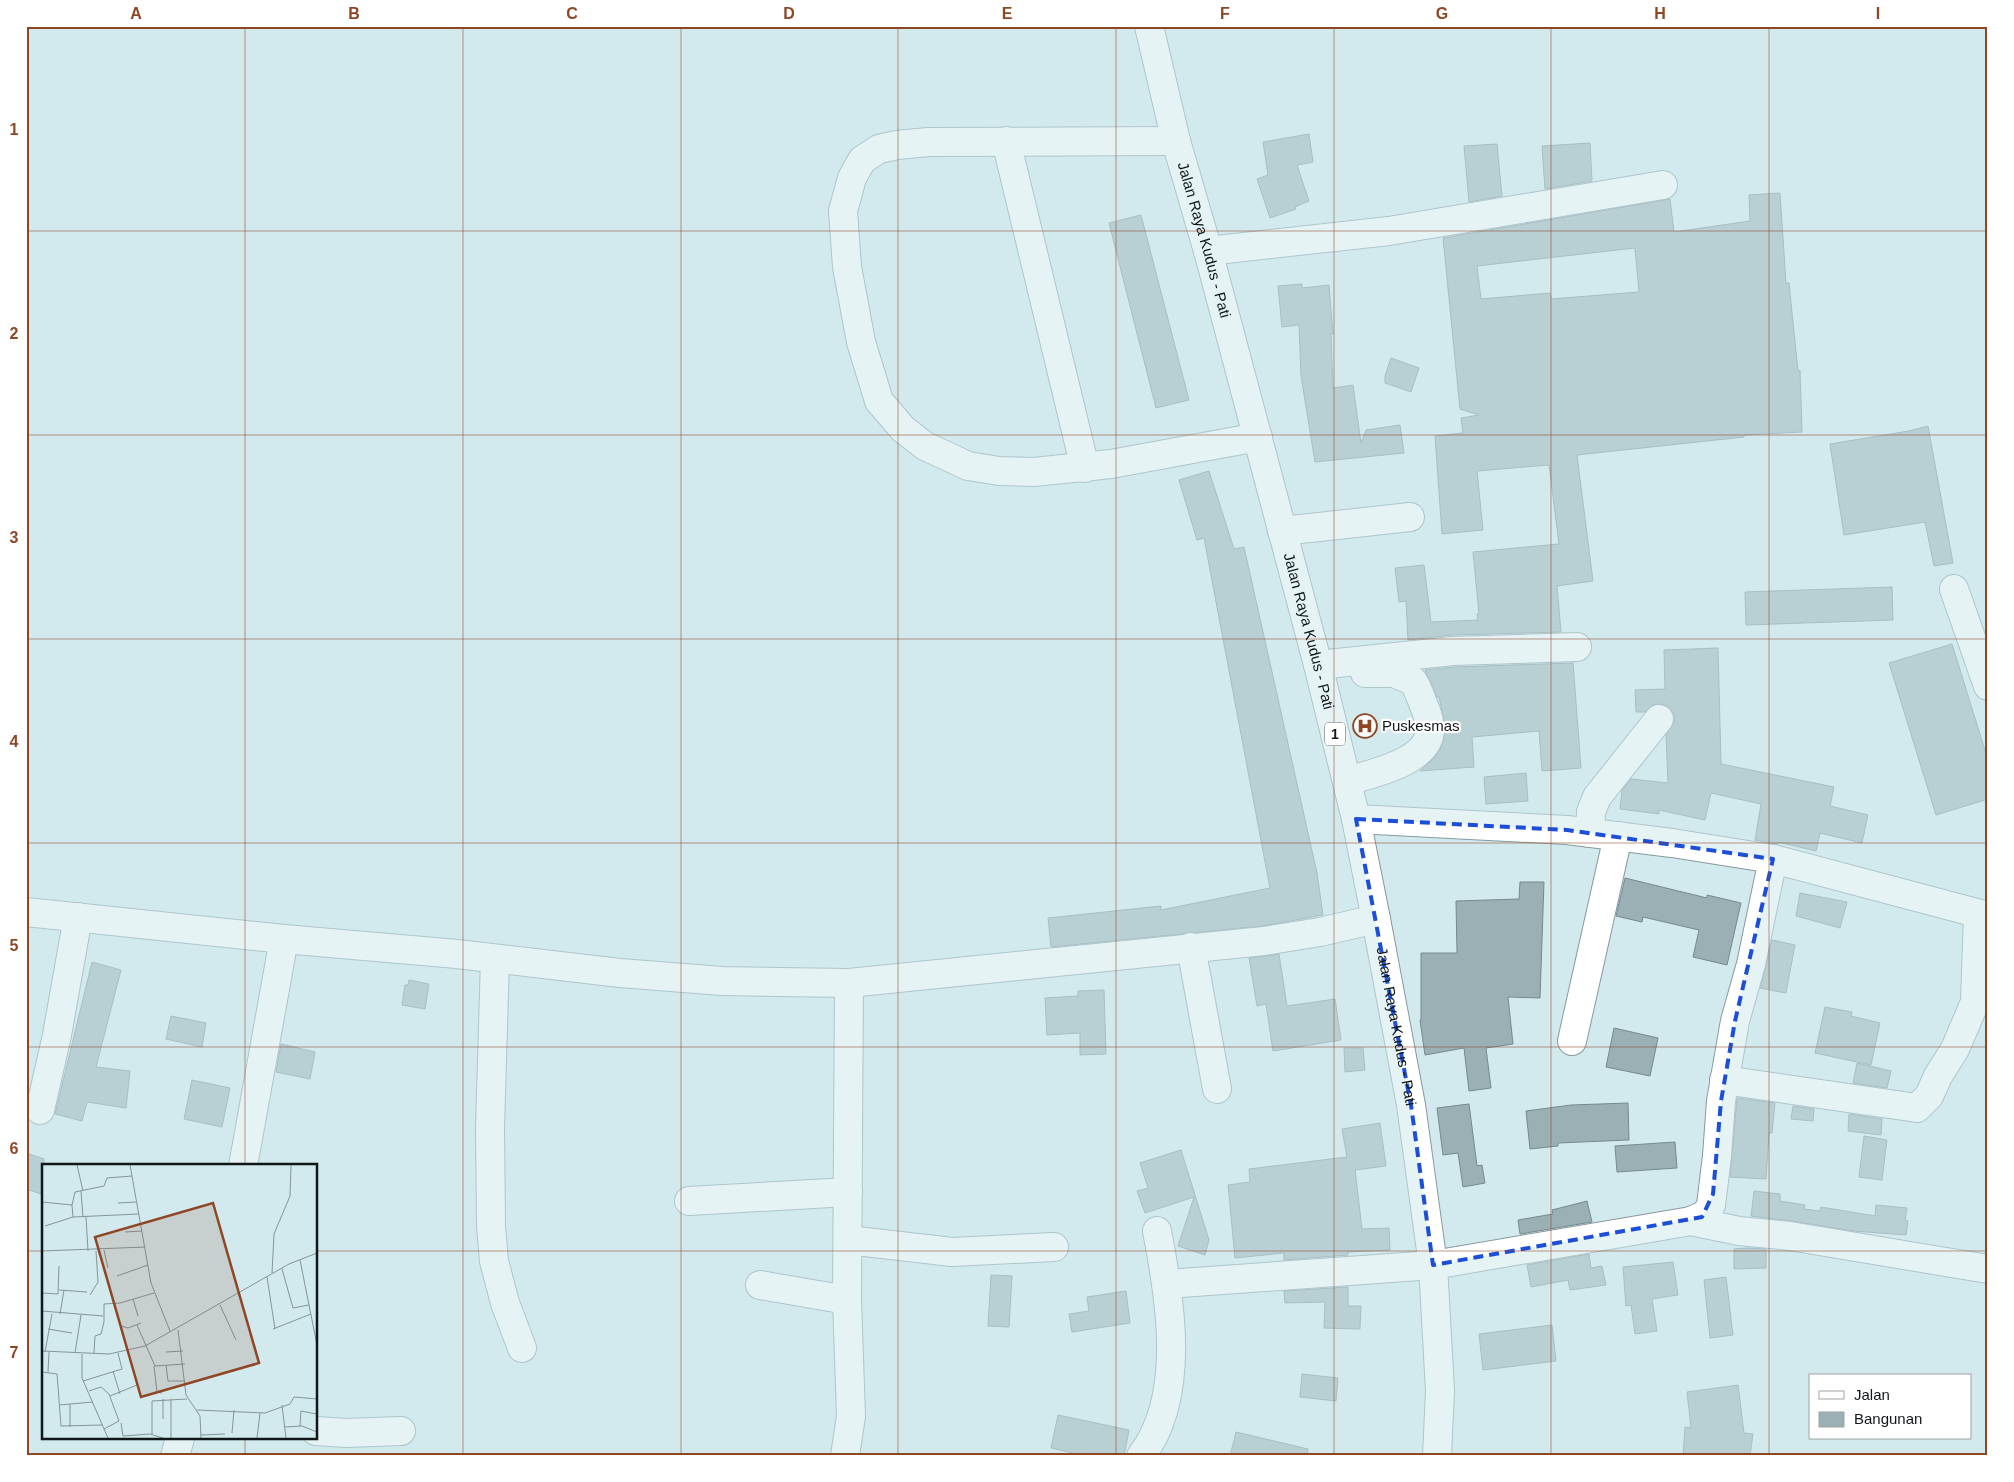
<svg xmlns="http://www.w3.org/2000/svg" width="2014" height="1482" viewBox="0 0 2014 1482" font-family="Helvetica,sans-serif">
  <rect width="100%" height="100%" fill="#d2e9ed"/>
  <!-- building -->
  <g fill="#9ab0b4" stroke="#758a8e" fill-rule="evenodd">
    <path d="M 1309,134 L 1313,162 L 1297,165 L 1309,201 L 1295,207 L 1296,209 L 1270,218 L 1257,179 L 1268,175 L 1263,142 Z"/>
    <path d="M 1590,143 L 1592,181 L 1545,189 L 1542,146 Z"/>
    <path d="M 1497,144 L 1502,196 L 1469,202 L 1464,146 Z"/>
    <path d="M 1780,193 L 1786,283 L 1789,283 L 1798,371 L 1800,370 L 1802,432 L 1744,435 L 1744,437 L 1577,455 L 1593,581 L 1557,586 L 1561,632 L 1452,635 L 1408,640 L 1406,601 L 1399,602 L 1395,568 L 1424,565 L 1431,622 L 1478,620 L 1477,614 L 1479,614 L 1473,552 L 1559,544 L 1549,465 L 1477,471 L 1483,530 L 1442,534 L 1435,436 L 1463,433 L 1461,418 L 1479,415 L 1460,409 L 1443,238 L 1670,199 L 1674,232 L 1750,221 L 1749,195 ZM 1635,248 L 1639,292 L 1551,299 L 1550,293 L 1481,299 L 1477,266 Z"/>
    <path d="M 1141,215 L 1189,400 L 1156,408 L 1109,223 Z"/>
    <path d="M 1302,284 L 1302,288 L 1329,285 L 1333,334 L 1331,334 L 1333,388 L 1353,385 L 1361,443 L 1366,430 L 1400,425 L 1404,453 L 1315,462 L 1301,376 L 1299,325 L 1282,327 L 1278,286 Z"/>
    <path d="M 1391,358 L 1419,368 L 1411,392 L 1385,383 L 1385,376 Z"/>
    <path d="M 1928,426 L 1953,563 L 1934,566 L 1925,522 L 1844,535 L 1830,444 L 1909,431 Z"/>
    <path d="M 1209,471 L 1234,549 L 1244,547 L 1317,873 L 1323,915 L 1262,926 L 1051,947 L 1048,918 L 1161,906 L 1161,910 L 1270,888 L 1204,538 L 1197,540 L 1179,480 Z"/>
    <path d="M 1892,587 L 1893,620 L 1746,625 L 1745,592 Z"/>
    <path d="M 1952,644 L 1988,760 L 1988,799 L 1936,815 L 1889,663 Z"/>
    <path d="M 1718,648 L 1721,764 L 1834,787 L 1830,806 L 1868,815 L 1862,843 L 1820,833 L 1816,851 L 1778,842 L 1778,844 L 1755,840 L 1761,804 L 1711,793 L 1705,820 L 1659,810 L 1659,814 L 1620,809 L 1622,790 L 1631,779 L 1668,783 L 1666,735 L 1674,722 L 1674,714 L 1668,707 L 1661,704 L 1653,705 L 1645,712 L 1636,712 L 1635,690 L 1665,689 L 1664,650 Z"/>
    <path d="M 1573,663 L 1581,768 L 1542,771 L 1539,731 L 1472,737 L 1474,767 L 1420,771 L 1430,762 L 1440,750 L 1446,729 L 1439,697 L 1437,697 L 1425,670 L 1454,667 Z"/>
    <path d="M 1526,773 L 1528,801 L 1486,804 L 1484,777 Z"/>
    <path d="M 1625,878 L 1707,898 L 1707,895 L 1741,903 L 1727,965 L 1693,957 L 1699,930 L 1643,917 L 1642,922 L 1616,916 Z"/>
    <path d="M 1520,882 L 1544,882 L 1540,998 L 1508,997 L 1513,1044 L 1486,1048 L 1491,1088 L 1469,1091 L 1464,1048 L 1425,1055 L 1420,1020 L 1421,1019 L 1421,953 L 1457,953 L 1456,901 L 1519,899 Z"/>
    <path d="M 1800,893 L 1847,902 L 1840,928 L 1796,916 Z"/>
    <path d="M 1772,940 L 1795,945 L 1786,993 L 1760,988 Z"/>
    <path d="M 1279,954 L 1287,1006 L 1335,999 L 1341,1040 L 1273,1051 L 1266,1004 L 1257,1006 L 1249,958 Z"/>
    <path d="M 92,962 L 121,970 L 96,1067 L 130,1071 L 126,1108 L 87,1102 L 82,1121 L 55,1114 Z"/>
    <path d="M 409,980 L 429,984 L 425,1009 L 402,1005 L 405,985 L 408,985 Z"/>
    <path d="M 1104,990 L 1106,1054 L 1080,1055 L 1080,1033 L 1047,1035 L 1045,998 L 1078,996 L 1078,991 Z"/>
    <path d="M 1825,1007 L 1852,1012 L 1851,1016 L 1880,1023 L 1871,1065 L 1815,1053 Z"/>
    <path d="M 171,1016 L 206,1023 L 202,1047 L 166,1039 Z"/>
    <path d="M 1614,1028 L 1658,1038 L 1650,1076 L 1606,1067 Z"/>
    <path d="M 281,1044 L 315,1052 L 310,1079 L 276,1072 Z"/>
    <path d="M 1344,1048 L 1363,1048 L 1365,1070 L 1345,1072 Z"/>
    <path d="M 1857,1063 L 1891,1071 L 1887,1088 L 1853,1083 Z"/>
    <path d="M 192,1080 L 230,1088 L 222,1127 L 184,1119 Z"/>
    <path d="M 1737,1098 L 1775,1103 L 1772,1133 L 1769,1133 L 1766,1179 L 1730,1177 Z"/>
    <path d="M 1628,1103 L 1629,1140 L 1558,1143 L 1558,1146 L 1530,1149 L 1526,1111 L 1571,1105 Z"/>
    <path d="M 1469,1104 L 1477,1166 L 1482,1165 L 1485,1183 L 1463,1187 L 1458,1153 L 1443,1155 L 1437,1108 Z"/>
    <path d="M 1793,1106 L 1814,1109 L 1813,1121 L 1791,1119 Z"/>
    <path d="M 1849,1114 L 1882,1119 L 1881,1135 L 1848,1131 Z"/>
    <path d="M 1380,1123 L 1386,1166 L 1355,1170 L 1362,1229 L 1389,1228 L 1390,1250 L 1348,1252 L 1348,1255 L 1284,1260 L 1284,1253 L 1235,1258 L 1228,1185 L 1250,1182 L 1249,1169 L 1347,1157 L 1342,1129 Z"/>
    <path d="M 1864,1136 L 1887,1140 L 1882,1180 L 1859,1177 Z"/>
    <path d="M 1675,1142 L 1677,1168 L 1617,1172 L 1615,1146 Z"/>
    <path d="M 1181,1150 L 1209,1240 L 1205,1255 L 1178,1246 L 1194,1197 L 1145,1213 L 1137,1191 L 1148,1188 L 1140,1163 Z"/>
    <path d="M 26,1153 L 44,1159 L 44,1195 L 26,1189 Z"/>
    <path d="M 1754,1191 L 1780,1194 L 1780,1201 L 1805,1205 L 1804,1209 L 1820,1211 L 1821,1207 L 1875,1216 L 1876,1205 L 1907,1208 L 1905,1220 L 1908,1221 L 1906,1235 L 1853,1231 L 1792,1221 L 1751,1216 Z"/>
    <path d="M 1587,1201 L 1592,1222 L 1520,1234 L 1518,1220 L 1553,1214 L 1552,1210 Z"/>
    <path d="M 1747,1248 L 1766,1249 L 1766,1268 L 1734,1269 L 1734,1249 Z"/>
    <path d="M 1589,1254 L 1591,1268 L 1602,1266 L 1606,1285 L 1570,1290 L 1568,1280 L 1531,1287 L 1527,1265 Z"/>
    <path d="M 1673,1262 L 1678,1295 L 1652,1299 L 1657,1331 L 1635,1334 L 1631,1305 L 1626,1306 L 1623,1267 Z"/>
    <path d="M 991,1275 L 1012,1276 L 1009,1327 L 988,1326 Z"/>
    <path d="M 1726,1277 L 1733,1335 L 1710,1338 L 1704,1280 Z"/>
    <path d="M 1348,1287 L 1348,1306 L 1361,1306 L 1360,1329 L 1324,1328 L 1325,1302 L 1285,1303 L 1284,1291 Z"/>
    <path d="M 1126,1291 L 1130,1323 L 1072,1332 L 1069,1314 L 1089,1311 L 1087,1297 Z"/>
    <path d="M 1552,1325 L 1556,1361 L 1483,1370 L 1479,1334 Z"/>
    <path d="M 1302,1374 L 1338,1378 L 1336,1401 L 1300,1397 Z"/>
    <path d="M 1738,1385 L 1744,1433 L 1753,1434 L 1750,1456 L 1683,1456 L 1685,1427 L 1691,1428 L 1687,1392 Z"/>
    <path d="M 1058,1415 L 1129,1430 L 1124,1456 L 1086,1456 L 1051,1448 Z"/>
    <path d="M 1236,1432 L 1308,1449 L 1307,1456 L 1230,1456 Z"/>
  </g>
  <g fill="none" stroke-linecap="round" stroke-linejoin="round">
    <!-- minor casing -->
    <g stroke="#859a9e" stroke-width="30">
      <g id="minor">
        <path d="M 1006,141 L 1085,468"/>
        <path d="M 1176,141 L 928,142 L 897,145 L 879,149 L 862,160 L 852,178 L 843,211 L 847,267 L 861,342 L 879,401 L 903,429 L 925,446 L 968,466 L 999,471 L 1034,472 L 1111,464 L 1258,437"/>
        <path d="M 1208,251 L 1389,231 L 1663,185"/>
        <path d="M 1282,531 L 1410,517"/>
        <path d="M 1954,589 L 1988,686"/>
        <path d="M 1318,665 L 1453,651 L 1577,647"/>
        <path d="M 1347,781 C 1371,774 1430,762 1430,729 C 1430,721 1427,713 1424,706 C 1421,698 1418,689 1413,681 L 1394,673 L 1365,673"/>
        <path d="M 1356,819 L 1567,830 L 1672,843 L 1773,859 L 1988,916"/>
        <path d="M 1590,833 L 1591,812 L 1597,797 L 1659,719"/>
        <path d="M 26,912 L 284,939 L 457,954 L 620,973 L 722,981 L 849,983 L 1264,941 L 1320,932 L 1376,919"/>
        <path d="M 1191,947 L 1217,1089"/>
        <path d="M 495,959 L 490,1128 L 491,1226 L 494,1261 L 505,1303 L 522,1348"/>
        <path d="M 1572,1041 L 1618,836"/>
        <path d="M 1724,1080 L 1917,1108 L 1929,1096 L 1938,1076 L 1955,1049 L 1975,1002 L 1978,914"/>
        <path d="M 40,1110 L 57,1035 L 78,917"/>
        <path d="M 243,1166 L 284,939"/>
        <path d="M 689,1201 L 848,1192"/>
        <path d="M 1691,1221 L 1739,1231 L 1790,1236 L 1988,1269"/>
        <path d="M 848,1240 L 952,1252 L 1054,1247"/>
        <path d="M 1167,1284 L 1433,1265 L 1691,1221 L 1706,1214 L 1711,1205 L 1717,1156 L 1721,1101 L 1735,1021 L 1751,964 L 1773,859"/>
        <path d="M 760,1285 L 847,1300"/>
        <path d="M 316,1431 L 346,1433 L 401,1431"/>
        <path d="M 175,1456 L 180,1438"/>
        <path d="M 845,1456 L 851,1416 L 847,1300 L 849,983"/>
        <path d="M 1141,1456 C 1187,1397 1170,1298 1157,1231"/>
      </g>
    </g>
    <!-- highway casing -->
    <g stroke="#859a9e" stroke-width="30">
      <g id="highway">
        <path id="s1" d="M 1149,26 L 1176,141 L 1208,251 L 1318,665 L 1356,819 L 1376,919 L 1411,1105 L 1433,1265 L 1440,1391 L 1437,1456"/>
      </g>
    </g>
    <!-- minor -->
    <use href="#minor" stroke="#fff" stroke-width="28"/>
    <!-- highway -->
    <use href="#highway" stroke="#fff" stroke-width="28"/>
  </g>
  <!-- marked area -->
  <path d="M0 0H2014V1482H0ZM 1356,819 L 1567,830 L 1773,859 L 1735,1021 L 1721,1101 L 1713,1194 L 1702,1217 L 1433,1265 L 1411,1105 Z" fill="#d2e9ed" fill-opacity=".55" fill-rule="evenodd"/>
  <path fill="none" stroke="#1d4ed8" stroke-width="4" stroke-dasharray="10 6" stroke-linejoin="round" d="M 1356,819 L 1567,830 L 1773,859 L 1735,1021 L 1721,1101 L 1713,1194 L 1702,1217 L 1433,1265 L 1411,1105 Z"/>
  <!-- grid -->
  <path fill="none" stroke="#8e4625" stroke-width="1" stroke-opacity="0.55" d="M 245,26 L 245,1166M 463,26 L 463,1456M 681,26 L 681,1456M 898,26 L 898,1456M 1116,26 L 1116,1456M 1334,26 L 1334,1456M 1551,26 L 1551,1456M 1769,26 L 1769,1456M 26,231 L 1988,231M 26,435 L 1988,435M 26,639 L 1988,639M 26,843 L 1988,843M 26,1047 L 1988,1047M 26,1251 L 44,1251M 316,1251 L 1988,1251M 245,1438 L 245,1456"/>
  <!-- icons -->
  <defs>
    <g id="hospital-ring" transform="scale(1.25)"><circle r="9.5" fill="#fff" stroke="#8e4625" stroke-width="1.5"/><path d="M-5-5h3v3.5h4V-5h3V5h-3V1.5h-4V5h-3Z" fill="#8e4625"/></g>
  </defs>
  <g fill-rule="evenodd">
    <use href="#hospital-ring" x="1365" y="726"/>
  </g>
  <g text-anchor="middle" stroke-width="4.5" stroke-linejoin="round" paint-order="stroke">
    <!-- shield labels -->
    <rect fill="#fff" stroke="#575d5e" stroke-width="1" x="1325" y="722.5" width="20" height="23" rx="4"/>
    <g font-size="14" font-weight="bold" fill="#0f1719">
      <text x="1335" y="739">1</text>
    </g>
    <!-- street labels -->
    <g font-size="15" fill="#0f1719" stroke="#fff">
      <text dy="5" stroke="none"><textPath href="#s1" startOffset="221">Jalan Raya Kudus - Pati</textPath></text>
      <text dy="5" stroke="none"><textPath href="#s1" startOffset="626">Jalan Raya Kudus - Pati</textPath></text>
      <text dy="5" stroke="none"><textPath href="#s1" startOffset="1031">Jalan Raya Kudus - Pati</textPath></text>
    </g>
    <!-- poi labels -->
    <g font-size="15" fill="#0f1719" stroke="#fff" text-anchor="start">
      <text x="1382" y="731">Puskesmas</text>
    </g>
  </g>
  <!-- overview -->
  <g transform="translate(42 1164)">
    <rect width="275" height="275" fill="#d2e9ed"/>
    <path fill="none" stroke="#849598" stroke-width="1" d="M 35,1 L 41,27M 88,1 L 109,119 L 128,167M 39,27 L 41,53M 0,38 L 30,41 L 31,53M 76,39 L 94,38M 30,41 L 33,28 L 62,22 L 65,14 L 90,12M 44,53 L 46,87M 3,62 L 31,53 L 97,50M 83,68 L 100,67M 62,86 L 66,104M 0,87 L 103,83M 258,96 L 275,181M 240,105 L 251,144 L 267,141M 230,109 L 232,70 L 248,32 L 249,1M 75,112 L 106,101M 225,113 L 233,165M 17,126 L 45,128M 0,129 L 16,130 L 17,102M 48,131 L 56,118 L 54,87M 91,135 L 96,152M 178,141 L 194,176M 0,147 L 61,152M 18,150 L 22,126M 95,161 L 113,202 L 143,200M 79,162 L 86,164 L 99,159M 6,165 L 30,169M 231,165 L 269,150M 136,166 L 144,231 L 158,252 L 159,274M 0,187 L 67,190 L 103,182 L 247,100 L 275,89M 3,188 L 10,150M 124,188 L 141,187M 33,189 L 39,151M 52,189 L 53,172 L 59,170 L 62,158 L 62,140 L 78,139 L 112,129M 40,190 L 40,214 L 66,274M 124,201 L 126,217 L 143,217M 112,202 L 115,228 L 120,229M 71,207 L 78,230M 0,208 L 15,210 L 19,262 L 61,261M 6,208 L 7,188M 41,217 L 80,205 L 76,189M 47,227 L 59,223 L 67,230 L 77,257 L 62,265M 68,232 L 95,221 L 97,224M 129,235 L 129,274M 28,240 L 28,263M 17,241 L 51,238M 240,241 L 244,274M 155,246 L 223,249 L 248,240 L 252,233 L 275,235M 121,255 L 121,235M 79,259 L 81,272 L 108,270 L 121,274M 258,262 L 259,247 L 275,250M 243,263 L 260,262 L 275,268M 190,269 L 192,246M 110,270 L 110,237 L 145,235M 159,271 L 183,270M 215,274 L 218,249"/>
    <path fill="#8e4625" fill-opacity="0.15" stroke="#8e4625" stroke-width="2.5" d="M 171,39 L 217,199 L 99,233 L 53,73 Z"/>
    <rect width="275" height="275" fill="none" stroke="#0f1719" stroke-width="2.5"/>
  </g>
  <!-- border -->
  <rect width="2014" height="1482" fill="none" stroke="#ffffff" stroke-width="55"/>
  <!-- legend -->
  <rect x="1809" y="1374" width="162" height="65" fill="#ffffff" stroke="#9fa2a3"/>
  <rect x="1819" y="1391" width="25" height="8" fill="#ffffff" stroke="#9fa2a3"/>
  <text x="1854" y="1400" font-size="15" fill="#0f1719">Jalan</text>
  <rect x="1819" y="1412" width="25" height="15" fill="#9ab0b4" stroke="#9fa2a3"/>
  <text x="1854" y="1424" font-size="15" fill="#0f1719">Bangunan</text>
  <rect x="28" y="28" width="1958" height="1426" fill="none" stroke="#8e4625" stroke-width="2"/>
  <g font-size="16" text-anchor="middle" font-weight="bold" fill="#8e4625">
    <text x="136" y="19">A</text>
    <text x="354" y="19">B</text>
    <text x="572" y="19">C</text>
    <text x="789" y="19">D</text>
    <text x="1007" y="19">E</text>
    <text x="1225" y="19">F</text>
    <text x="1442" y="19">G</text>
    <text x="1660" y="19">H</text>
    <text x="1878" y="19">I</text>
    <text x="14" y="135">1</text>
    <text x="14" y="339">2</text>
    <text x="14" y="543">3</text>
    <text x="14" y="747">4</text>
    <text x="14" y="951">5</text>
    <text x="14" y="1154">6</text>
    <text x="14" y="1358">7</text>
  </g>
</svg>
